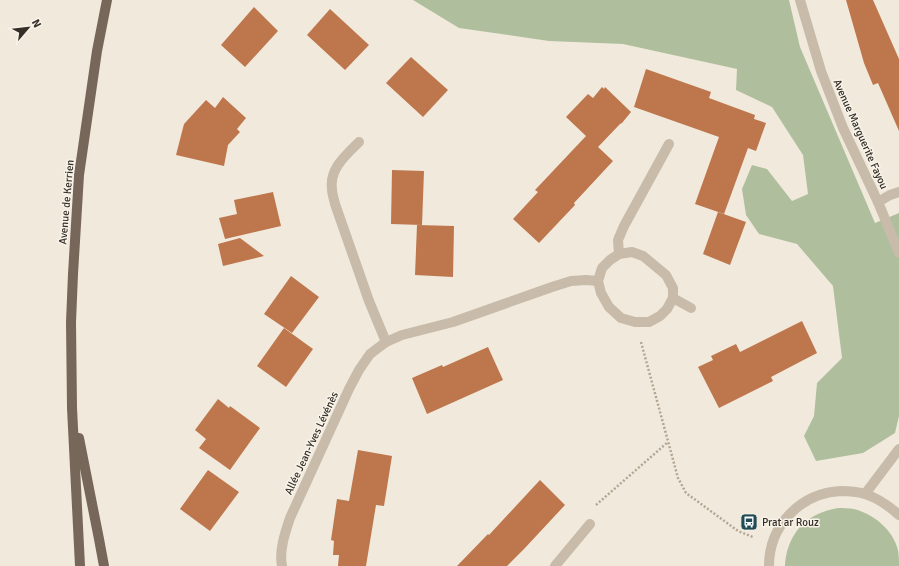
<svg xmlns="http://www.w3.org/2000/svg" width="899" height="566" viewBox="0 0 899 566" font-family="Signika,sans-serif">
  <rect width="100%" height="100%" fill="#f1eadc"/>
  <!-- green -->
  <g fill="#afbf9d">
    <path d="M 413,0 L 789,0 L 800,47 L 875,223 L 899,213 L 899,416 L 895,433 L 863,453 L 816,461 L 804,436 L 814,416 L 817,383 L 842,358 L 833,286 L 797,244 L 759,234 L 746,215 L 742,189 L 752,165 L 767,169 L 792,201 L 808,194 L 803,155 L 772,107 L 736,90 L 737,69 L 623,44 L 549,41 L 459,28 Z"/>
    <path d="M 838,508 C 843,508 849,508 854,509 C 874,514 893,530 898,550 C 899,556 899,561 899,566 L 785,566 C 786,542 799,520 823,512 C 827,510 833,509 838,508 Z"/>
  </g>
  <!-- building -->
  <g fill="#be764d">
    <path d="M 846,0 L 873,0 L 899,59 L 899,131 L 878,83 L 873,85 L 864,63 Z"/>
    <path d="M 254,7 L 278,31 L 245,67 L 221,45 Z"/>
    <path d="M 330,9 L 369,45 L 345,70 L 307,35 Z"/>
    <path d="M 411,57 L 448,90 L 423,117 L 386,83 Z"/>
    <path d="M 646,69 L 711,92 L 709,98 L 755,115 L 754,119 L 766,123 L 756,151 L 748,148 L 724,214 L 695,204 L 719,137 L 634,107 Z"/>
    <path d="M 602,87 L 604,89 L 605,87 L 631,112 L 622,123 L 620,124 L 598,147 L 613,161 L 574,203 L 575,205 L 539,243 L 513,219 L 538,192 L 535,190 L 586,136 L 566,117 L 588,94 L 593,98 Z"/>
    <path d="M 223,97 L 246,118 L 237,129 L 240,132 L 228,145 L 224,166 L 176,155 L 184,124 L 206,100 L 215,108 Z"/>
    <path d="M 392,170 L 424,171 L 422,225 L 391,224 Z"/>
    <path d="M 273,192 L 281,226 L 225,239 L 219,218 L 237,214 L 234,200 Z"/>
    <path d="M 718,212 L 746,222 L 730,265 L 703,254 Z"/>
    <path d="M 417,225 L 454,226 L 453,277 L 415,275 Z"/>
    <path d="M 240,238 L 264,256 L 223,266 L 218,244 Z"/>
    <path d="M 291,276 L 319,297 L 292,333 L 264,314 Z"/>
    <path d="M 802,321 L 817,353 L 771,377 L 773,381 L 719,408 L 698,367 L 713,360 L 711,356 L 736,344 L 740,352 Z"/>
    <path d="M 284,328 L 313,349 L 286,387 L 257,366 Z"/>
    <path d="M 488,347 L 503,380 L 427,414 L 412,378 L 442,365 L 443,367 Z"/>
    <path d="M 218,399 L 229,408 L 230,406 L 260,428 L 230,470 L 199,448 L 206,439 L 195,430 Z"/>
    <path d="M 358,450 L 392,456 L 384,506 L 376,505 L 366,566 L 338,566 L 339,555 L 333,555 L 334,541 L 331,540 L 337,499 L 349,501 Z"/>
    <path d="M 208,470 L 239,492 L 210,531 L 180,509 Z"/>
    <path d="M 540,480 L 565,505 L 524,549 L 507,566 L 457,566 L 488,534 L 489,535 Z"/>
  </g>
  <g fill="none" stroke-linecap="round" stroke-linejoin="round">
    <!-- path -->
    <g stroke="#b4a593" stroke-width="2.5" stroke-dasharray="2 2" stroke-linecap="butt">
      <path d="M 641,342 L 678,478 L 686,493 L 738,531 L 753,537"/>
      <path d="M 596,505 L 668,442"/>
    </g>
    <!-- minor -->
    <g stroke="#c8bba9" stroke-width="10">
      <path d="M 800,0 L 821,71 L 843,128 L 878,202 L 899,253"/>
      <path d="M 359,142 C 346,155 329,169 332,189 C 332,194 334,199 335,204 L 369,301 L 386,342"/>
      <path d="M 878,202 L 890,195 L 899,192"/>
      <path d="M 632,252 L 643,256 L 666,275 L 673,288 L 673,298 L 667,309 L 660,316 L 649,322 L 635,322 L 621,318 L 609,307 L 601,293 L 598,281 L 602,268 L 610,260 L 619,254 Z"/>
      <path d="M 619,254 L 618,240 L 624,226 L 669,144"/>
      <path d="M 673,298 L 691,308"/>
      <path d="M 865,494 L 899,449"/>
      <path d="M 282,566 C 279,550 285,533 290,518 L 349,389 L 359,370 L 370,354 L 386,342 L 402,335 L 453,322 L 552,287 L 571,281 L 586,280 L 598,281"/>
      <path d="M 555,566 L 590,524"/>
      <path d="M 769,566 C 769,526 800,493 841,491 C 849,491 858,492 865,494 C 878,498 889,506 899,515"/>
    </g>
    <!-- primary -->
    <g stroke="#77675a" stroke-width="10">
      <path d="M 79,438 L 99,539 L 104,566"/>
      <path d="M 80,566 L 72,408 L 71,322 L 73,274 L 79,175 L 97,51 L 107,0"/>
    </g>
  </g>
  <!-- icons -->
  <defs>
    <g id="bus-square" transform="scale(0.9)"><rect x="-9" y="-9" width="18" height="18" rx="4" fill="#214b54" stroke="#f8f3e9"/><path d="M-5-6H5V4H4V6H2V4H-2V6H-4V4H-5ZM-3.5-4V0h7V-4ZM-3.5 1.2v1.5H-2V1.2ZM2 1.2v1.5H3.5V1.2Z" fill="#fff"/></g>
  </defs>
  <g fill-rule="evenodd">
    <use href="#bus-square" x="749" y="522"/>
  </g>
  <g text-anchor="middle" stroke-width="3" stroke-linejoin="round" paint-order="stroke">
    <!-- street labels -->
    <g font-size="11" fill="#352e28" stroke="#f8f3e9">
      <text transform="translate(861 134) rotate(66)" y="4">Avenue Marguerite Fayou</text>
      <text transform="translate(66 202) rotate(-85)" y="4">Avenue de Kerrien</text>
      <text transform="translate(311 443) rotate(-65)" y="4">Allée Jean-Yves Lévénès</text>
    </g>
    <!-- poi labels -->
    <g font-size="11" fill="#352e28" stroke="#f8f3e9" text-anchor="start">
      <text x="762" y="526">Prat ar Rouz</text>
    </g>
  </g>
  <!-- north arrow -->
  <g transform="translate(28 28) rotate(62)" stroke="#f8f3e9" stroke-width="3" paint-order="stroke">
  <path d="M0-3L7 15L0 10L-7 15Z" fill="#352e28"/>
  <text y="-6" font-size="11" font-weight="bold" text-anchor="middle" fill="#352e28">N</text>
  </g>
</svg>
